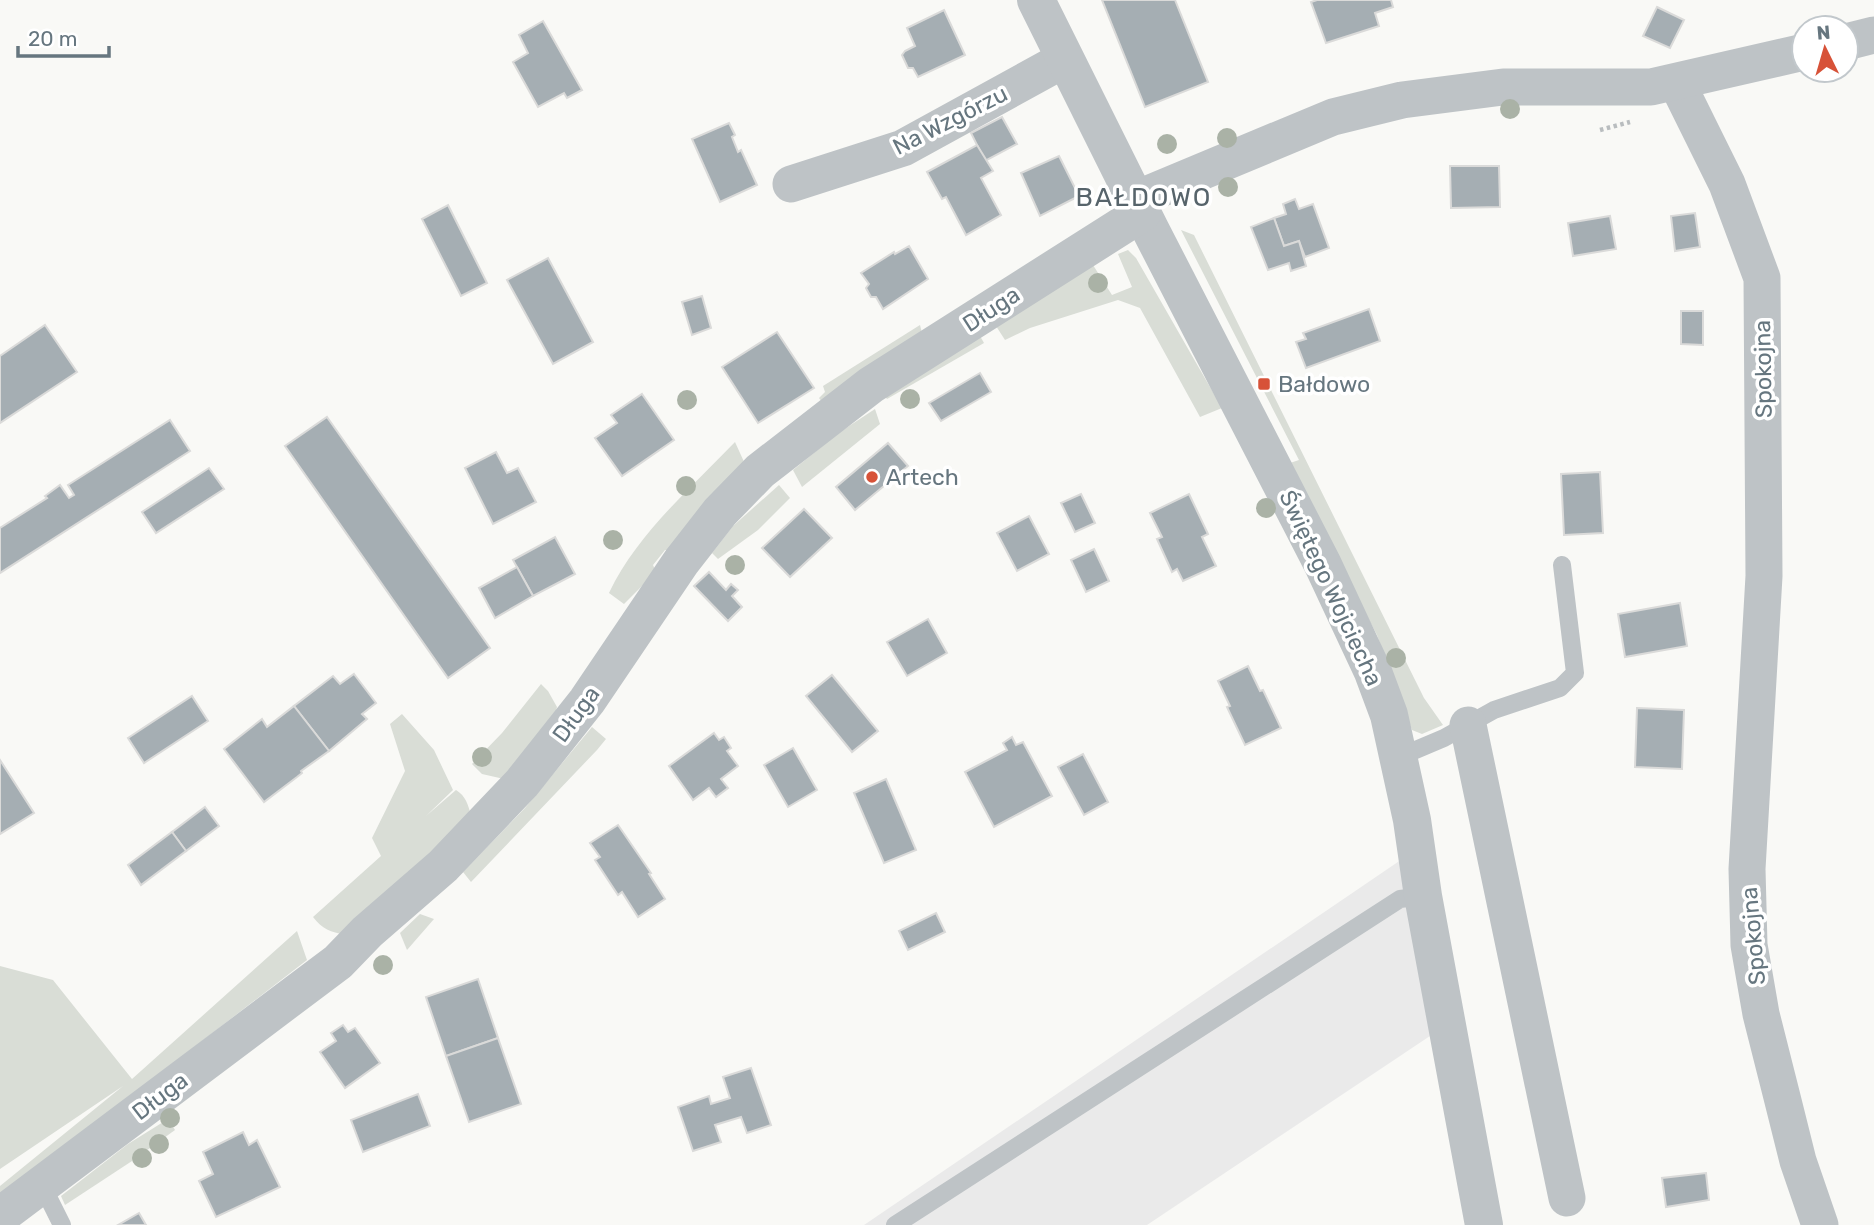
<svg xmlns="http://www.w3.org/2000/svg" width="1874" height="1225" viewBox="0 0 1874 1225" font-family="Rubik,sans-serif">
  <rect width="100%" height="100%" fill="#f9f9f6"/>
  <!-- built -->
  <path fill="#eaeaea" d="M 1414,851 L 1448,1024 L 1147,1225 L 864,1225 Z"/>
  <!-- green -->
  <g fill="#d9ddd6">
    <path d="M 1181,230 L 1194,235 L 1424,698 L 1443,725 L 1422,734 L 1412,730 L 1377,635 L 1287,464 L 1299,460 Z"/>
    <path d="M 1128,250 L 1136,258 L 1222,408 L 1200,417 L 1140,308 L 1118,300 L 1030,328 L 1005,340 L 996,326 L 1093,265 L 1112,295 L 1132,287 L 1118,254 Z"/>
    <path d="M 920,325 L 922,333 L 822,402 L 819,398 L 825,392 L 823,386 Z"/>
    <path d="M 980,336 L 984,343 L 887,399 L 884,395 Z"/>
    <path d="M 875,409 L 880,424 L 802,487 L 793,470 L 837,434 Z"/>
    <path d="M 735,442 L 745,464 L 671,550 L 665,550 L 653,565 L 656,572 L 624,604 L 609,593 C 637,534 690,489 735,442 Z"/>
    <path d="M 779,485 L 790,498 L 758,530 L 718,559 L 712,553 L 733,526 Z"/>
    <path d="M 541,684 L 548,691 L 557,707 L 554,719 L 504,779 L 482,774 L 472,764 L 502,733 Z"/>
    <path d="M 402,714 L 434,750 L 453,790 L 426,816 L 456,790 C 466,796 468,805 471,815 L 345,935 C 331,932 322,929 313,917 L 381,856 L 372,838 L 405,771 L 390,724 Z"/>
    <path d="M 592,727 L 606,739 L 597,750 L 471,882 L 463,872 L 525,808 Z"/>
    <path d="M 420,914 L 434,919 L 407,950 L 400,933 Z"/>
    <path d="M 297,931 L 307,960 L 0,1197 L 0,1186 L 123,1086 L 0,1169 L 0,966 L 53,980 L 132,1079 Z"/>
    <path d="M 168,1119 L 175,1130 L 132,1161 L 65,1205 L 61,1196 L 128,1144 Z"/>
  </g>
  <!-- building -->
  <g fill="#a5aeb3" stroke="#dadad9" stroke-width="2">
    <path d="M 1102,0 L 1175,0 L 1208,82 L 1145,107 Z"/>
    <path d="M 1317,0 L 1391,0 L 1393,7 L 1375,13 L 1379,26 L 1326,43 L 1311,2 Z"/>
    <path d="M 1657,7 L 1684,20 L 1670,48 L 1643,36 Z"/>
    <path d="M 944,10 L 965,55 L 918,77 L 913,68 L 908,68 L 902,55 L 905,51 L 915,46 L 907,28 Z"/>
    <path d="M 543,21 L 582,90 L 567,98 L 564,93 L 538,107 L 513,62 L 528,53 L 519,35 Z"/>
    <path d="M 1002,117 L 1017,144 L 985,161 L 971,133 Z"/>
    <path d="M 729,123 L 735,135 L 732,137 L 738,152 L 741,150 L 757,185 L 720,202 L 692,139 Z"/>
    <path d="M 977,145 L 993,171 L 981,178 L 1001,215 L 966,235 L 946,197 L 942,199 L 927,172 Z"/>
    <path d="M 1059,156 L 1079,196 L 1040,216 L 1021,173 Z"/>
    <path d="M 1450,166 L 1499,166 L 1500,207 L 1451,208 Z"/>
    <path d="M 1295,199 L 1299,209 L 1313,204 L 1329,248 L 1305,257 L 1299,241 L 1284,246 L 1274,218 L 1286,214 L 1283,204 Z"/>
    <path d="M 448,205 L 487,283 L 461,296 L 422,219 Z"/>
    <path d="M 1695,213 L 1700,247 L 1675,251 L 1671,216 Z"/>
    <path d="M 1610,216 L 1616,249 L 1573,256 L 1568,223 Z"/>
    <path d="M 1274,218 L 1284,246 L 1299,241 L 1306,266 L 1291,271 L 1289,263 L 1268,270 L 1251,227 Z"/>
    <path d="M 909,246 L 928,279 L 883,309 L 876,297 L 871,297 L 866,288 L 869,284 L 861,273 L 894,252 L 895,254 Z"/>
    <path d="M 548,258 L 593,342 L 553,364 L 507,280 Z"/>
    <path d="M 702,296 L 711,328 L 692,335 L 682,302 Z"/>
    <path d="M 1369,309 L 1380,341 L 1306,368 L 1296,342 L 1306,339 L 1303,333 Z"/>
    <path d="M 1681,311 L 1703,311 L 1703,345 L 1681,344 Z"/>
    <path d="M 45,325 L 77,372 L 0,423 L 0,356 Z"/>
    <path d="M 777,332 L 814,388 L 758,423 L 722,367 Z"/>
    <path d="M 980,373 L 991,392 L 941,421 L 929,403 Z"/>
    <path d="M 642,394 L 674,440 L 622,476 L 595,438 L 617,423 L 611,415 Z"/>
    <path d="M 327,417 L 490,648 L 448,678 L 285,446 Z"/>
    <path d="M 170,420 L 190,451 L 0,573 L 0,528 L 47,498 L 45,496 L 60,485 L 69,498 L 74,495 L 68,485 Z"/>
    <path d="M 888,443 L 908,466 L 855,510 L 836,487 Z"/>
    <path d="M 496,452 L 507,473 L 518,468 L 536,502 L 493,524 L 465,468 Z"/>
    <path d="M 209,468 L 224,489 L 156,533 L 142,512 Z"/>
    <path d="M 1600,472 L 1603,533 L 1564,535 L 1561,474 Z"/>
    <path d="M 1081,494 L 1095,523 L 1075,532 L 1061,503 Z"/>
    <path d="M 1189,494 L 1208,534 L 1202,537 L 1216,566 L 1183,581 L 1177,569 L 1172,572 L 1157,539 L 1162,537 L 1150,513 Z"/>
    <path d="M 804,509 L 832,538 L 790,577 L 762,548 Z"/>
    <path d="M 1029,516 L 1049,554 L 1017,571 L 997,533 Z"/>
    <path d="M 555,537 L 575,574 L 533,596 L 513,560 Z"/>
    <path d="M 1094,549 L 1109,581 L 1086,592 L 1071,560 Z"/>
    <path d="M 517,567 L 533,596 L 495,618 L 479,588 Z"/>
    <path d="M 709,572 L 726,590 L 731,584 L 738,590 L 732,596 L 742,607 L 728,621 L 694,586 Z"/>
    <path d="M 1680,603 L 1687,646 L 1625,657 L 1618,614 Z"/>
    <path d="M 928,619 L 947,653 L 907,676 L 887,642 Z"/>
    <path d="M 1248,666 L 1260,691 L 1263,690 L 1281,728 L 1245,745 L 1227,707 L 1230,706 L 1218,681 Z"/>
    <path d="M 354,674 L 376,703 L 362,714 L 367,719 L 329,751 L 294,706 L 333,676 L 340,684 Z"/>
    <path d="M 832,675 L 878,731 L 852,752 L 806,696 Z"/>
    <path d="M 192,696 L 208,721 L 144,763 L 128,738 Z"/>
    <path d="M 294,706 L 329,751 L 301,771 L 302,773 L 297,777 L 264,802 L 224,749 L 262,719 L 267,727 Z"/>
    <path d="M 1637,708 L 1684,710 L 1682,769 L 1635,767 Z"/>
    <path d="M 714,733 L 719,740 L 724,737 L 731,748 L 727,751 L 738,766 L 721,779 L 728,788 L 716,797 L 709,788 L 693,800 L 669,766 Z"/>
    <path d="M 1012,737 L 1016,745 L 1023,742 L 1052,796 L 994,827 L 965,772 L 1007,750 L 1003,743 Z"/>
    <path d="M 793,748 L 817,790 L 788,807 L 764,765 Z"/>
    <path d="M 1083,754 L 1108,802 L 1084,815 L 1058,767 Z"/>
    <path d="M 0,760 L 34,813 L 0,834 Z"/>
    <path d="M 886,779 L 916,850 L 884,863 L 854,793 Z"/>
    <path d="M 205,807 L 219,826 L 186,851 L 172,832 Z"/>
    <path d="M 618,825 L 651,873 L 649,874 L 665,899 L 638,917 L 622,892 L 618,895 L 595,860 L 600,857 L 590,843 Z"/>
    <path d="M 172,832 L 186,851 L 141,885 L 128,865 Z"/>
    <path d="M 936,913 L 945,932 L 908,950 L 899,931 Z"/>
    <path d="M 478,979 L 498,1038 L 446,1056 L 426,997 Z"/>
    <path d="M 343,1025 L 348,1032 L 355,1028 L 380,1063 L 345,1088 L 320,1052 L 336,1041 L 331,1033 Z"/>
    <path d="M 498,1038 L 521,1104 L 469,1122 L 446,1056 Z"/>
    <path d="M 751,1068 L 771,1125 L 747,1133 L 741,1117 L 715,1125 L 721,1142 L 693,1151 L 678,1107 L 709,1096 L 711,1104 L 730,1098 L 723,1077 Z"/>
    <path d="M 418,1094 L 430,1126 L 363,1152 L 351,1120 Z"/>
    <path d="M 243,1132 L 249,1145 L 257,1140 L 280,1187 L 216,1217 L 199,1181 L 213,1174 L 203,1152 Z"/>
    <path d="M 1706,1173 L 1709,1200 L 1666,1207 L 1662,1178 Z"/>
    <path d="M 139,1213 L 146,1225 L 118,1225 Z"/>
  </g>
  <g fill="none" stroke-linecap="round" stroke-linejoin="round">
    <!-- path -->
    <path stroke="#b9bdbf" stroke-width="4.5" stroke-dasharray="3.5 3.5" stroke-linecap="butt" d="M 1600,130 L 1630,122"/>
    <!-- service -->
    <g stroke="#bec3c6" stroke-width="18">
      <path d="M 1399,757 L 1444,738 L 1494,710 L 1560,688 L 1575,673 L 1562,565"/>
      <path d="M 42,1185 L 62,1225"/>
      <path d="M 895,1225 L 1400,899 L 1423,896"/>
    </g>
    <!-- minor -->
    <g stroke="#bec3c6" stroke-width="37">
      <path d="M 1846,42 L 1874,35"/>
      <path d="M 1677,83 L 1727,184 L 1762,278 L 1764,576 L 1747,869 L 1749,945 L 1761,1014 L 1782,1097 L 1798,1161 L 1820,1225"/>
      <path d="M 791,184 L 903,148 L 1065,59"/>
      <path d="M 1136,199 L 1333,117 L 1402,100 L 1503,87 L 1651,87 L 1804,52"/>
      <path d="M 1468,725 L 1567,1198"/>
    </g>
    <!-- tertiary -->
    <g stroke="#bec3c6" stroke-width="38">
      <path d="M 1036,0 L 1150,229 L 1323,565 L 1373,672 L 1389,715 L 1412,820 L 1423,896 L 1484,1225"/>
      <path d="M 0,1216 L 338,962 L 367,932 L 443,866 L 522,783 L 587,701 L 681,562 L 720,512 L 760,471 L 871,385 L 1142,213"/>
    </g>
  </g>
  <!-- trees -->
  <g fill="#aab2a6">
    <circle cx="1510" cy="109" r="10"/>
    <circle cx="1227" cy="138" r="10"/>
    <circle cx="1167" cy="144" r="10"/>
    <circle cx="1228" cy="187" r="10"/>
    <circle cx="1098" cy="283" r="10"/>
    <circle cx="910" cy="399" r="10"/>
    <circle cx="687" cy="400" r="10"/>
    <circle cx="686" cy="486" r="10"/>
    <circle cx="1266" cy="508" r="10"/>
    <circle cx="613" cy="540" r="10"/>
    <circle cx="735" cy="565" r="10"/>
    <circle cx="1396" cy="658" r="10"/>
    <circle cx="482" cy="757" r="10"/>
    <circle cx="383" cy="965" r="10"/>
    <circle cx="170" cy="1118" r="10"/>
    <circle cx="159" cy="1144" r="10"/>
    <circle cx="142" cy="1158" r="10"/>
  </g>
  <!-- markers -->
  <g fill="#d75238" stroke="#fff" stroke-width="2.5">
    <rect x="1257" y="377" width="14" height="14" rx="3.5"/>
    <circle cx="872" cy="477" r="7"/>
  </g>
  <g text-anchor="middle" stroke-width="7" stroke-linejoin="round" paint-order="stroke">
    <!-- street labels -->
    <g font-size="23" fill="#66767f" stroke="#fff">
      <text transform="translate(950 120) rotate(-27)" y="8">Na Wzgórzu</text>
      <text transform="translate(991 309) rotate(-33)" y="8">Długa</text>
      <text transform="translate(1763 369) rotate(-91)" y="8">Spokojna</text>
      <text transform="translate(1331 588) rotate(65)" y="8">Świętego Wojciecha</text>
      <text transform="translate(576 714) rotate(-54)" y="8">Długa</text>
      <text transform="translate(1753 936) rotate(-95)" y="8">Spokojna</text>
      <text transform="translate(160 1096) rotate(-37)" y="8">Długa</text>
    </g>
    <!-- poi labels -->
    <g font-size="23" fill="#66767f" stroke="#fff" text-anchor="start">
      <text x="1278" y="392">Bałdowo</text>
      <text x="886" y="485">Artech</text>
    </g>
    <!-- quarter labels -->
    <g font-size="26" letter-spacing="2" fill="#57646b" stroke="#fff">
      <text x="1144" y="206">BAŁDOWO</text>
    </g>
  </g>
  <!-- north arrow -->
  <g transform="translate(1825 49) rotate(355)"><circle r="33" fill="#ffffff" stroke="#c2c8cc" stroke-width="2"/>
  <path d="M0-5L12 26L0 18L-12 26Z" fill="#d75238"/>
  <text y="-10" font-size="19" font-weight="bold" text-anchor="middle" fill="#66767f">N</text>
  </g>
  <!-- scale -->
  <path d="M18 46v10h91v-10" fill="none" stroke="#66767f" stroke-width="3.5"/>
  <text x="28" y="46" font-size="21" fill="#66767f" stroke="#ffffff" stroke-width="5" paint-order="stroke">20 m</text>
</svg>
